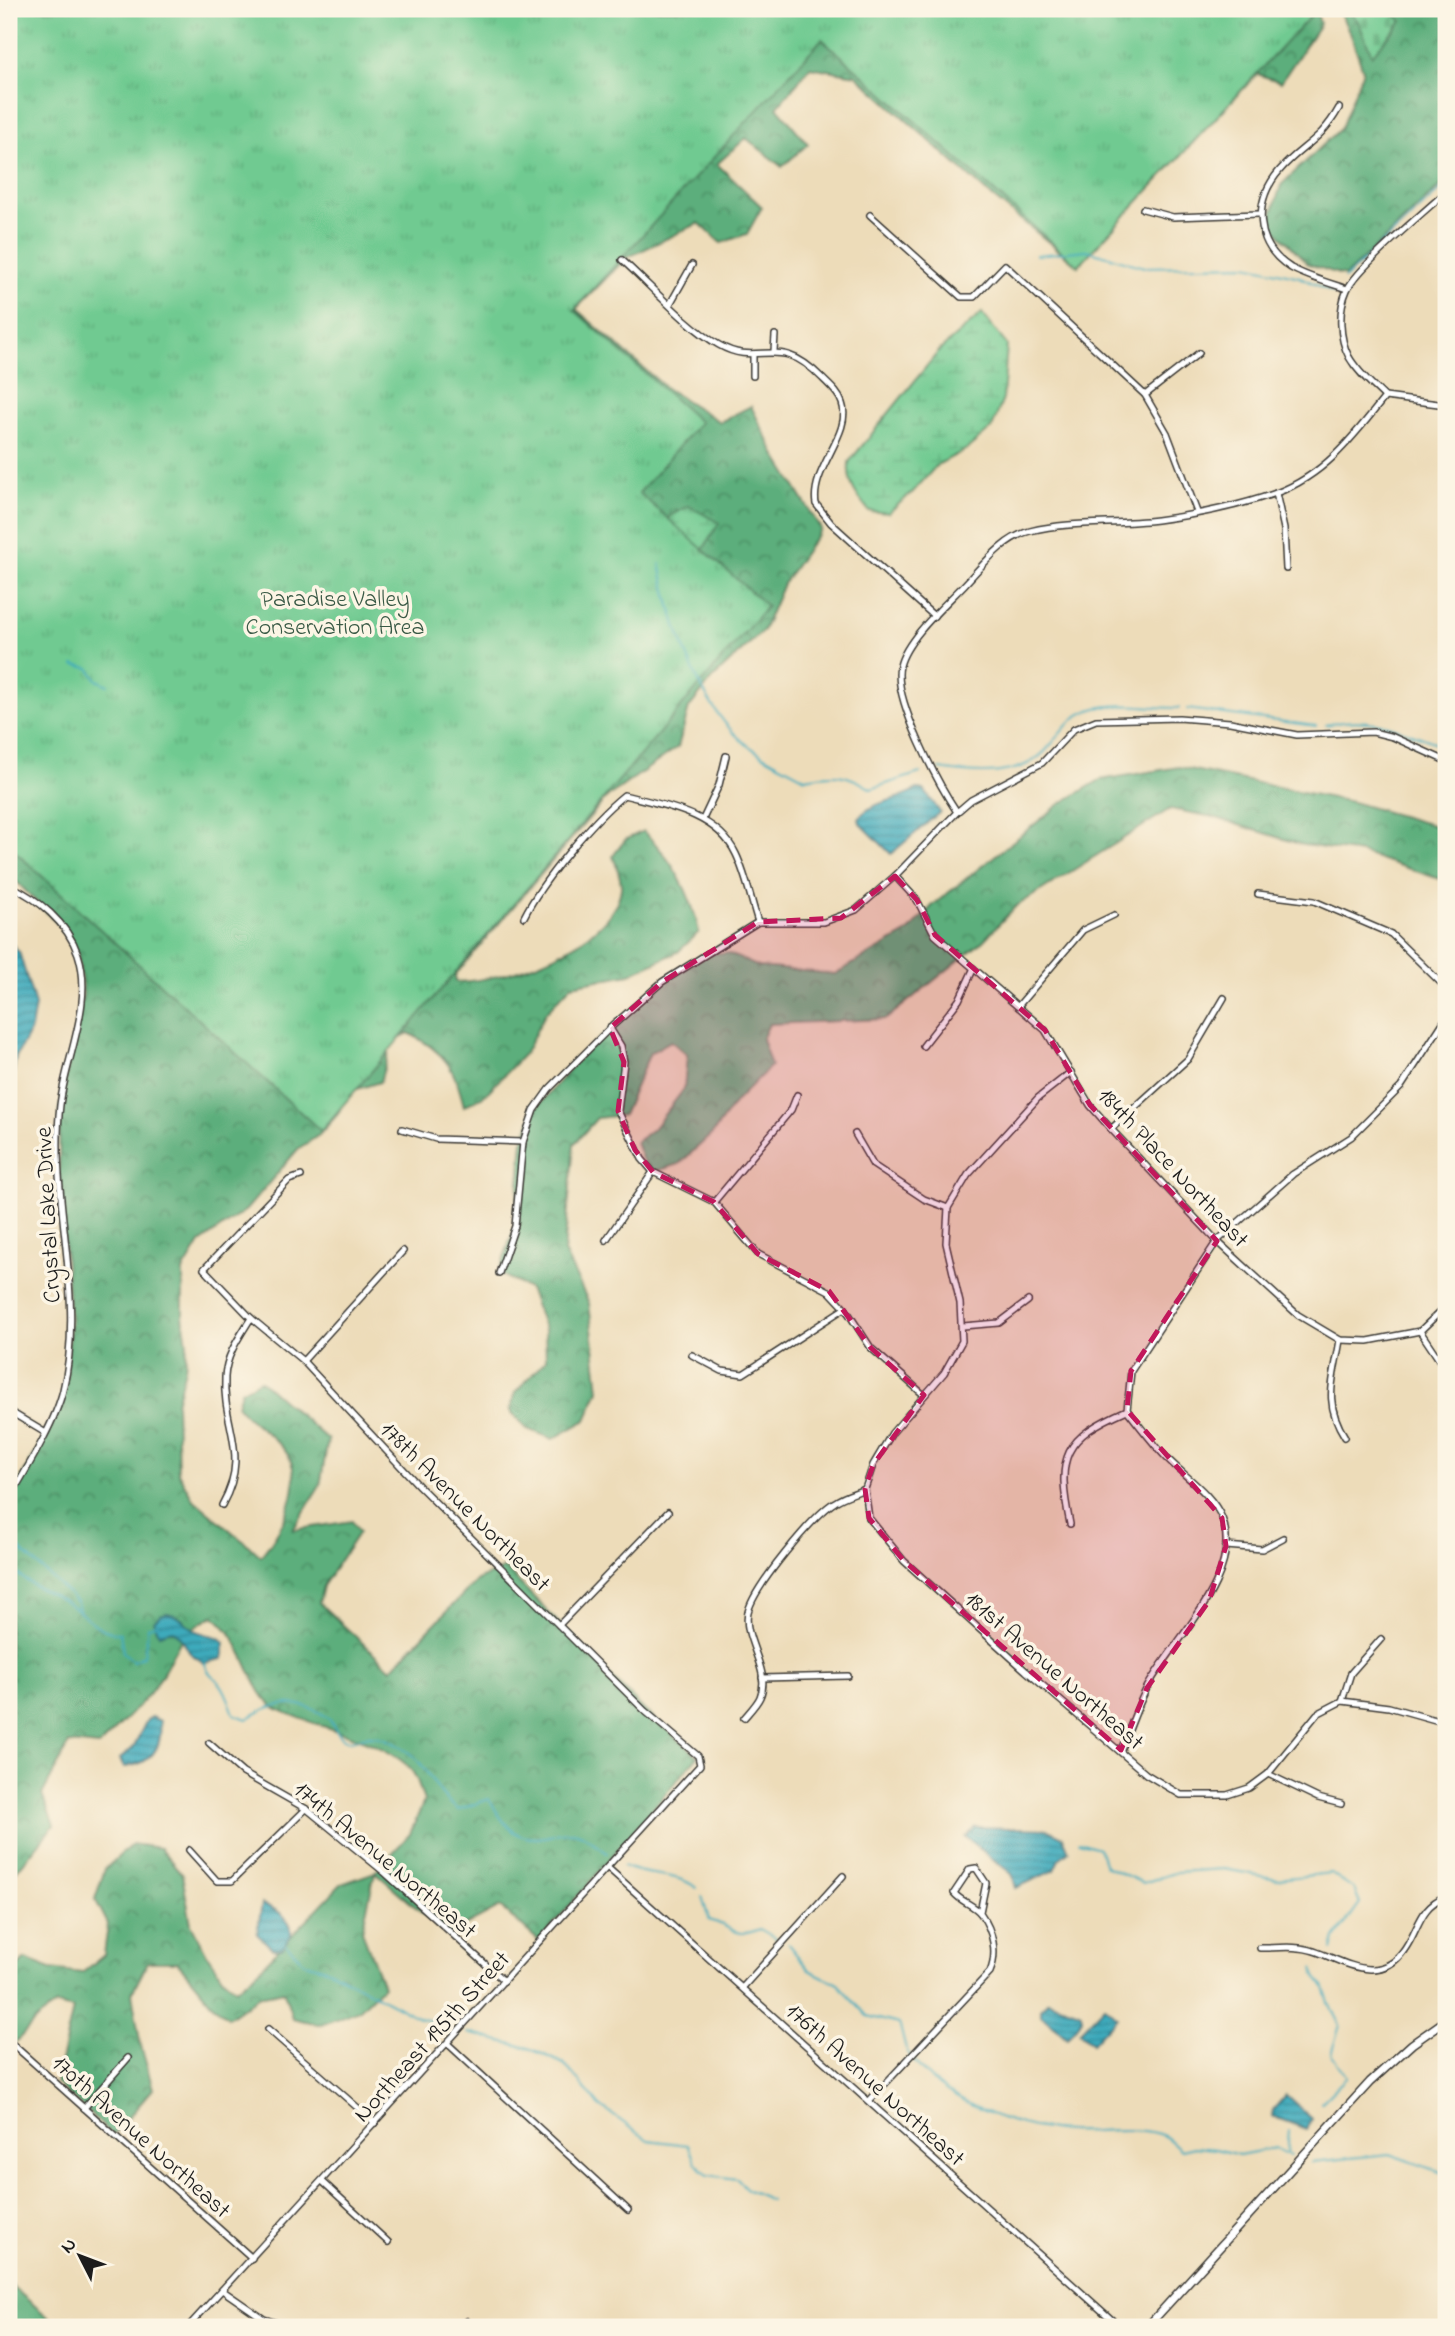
<svg xmlns="http://www.w3.org/2000/svg" width="1455" height="2336" viewBox="0 0 1455 2336" font-family="'Indie Flower',sans-serif">
  <defs>
    <pattern id="forest-crowns" width="20" height="18" patternUnits="userSpaceOnUse" patternTransform="scale(1.75)"><rect width="20" height="18" fill="#5cae7b"/><path d="M2 6a3 3 0 1 1 6 0M12 15a3 3 0 1 1 6 0" fill="none" stroke="#4b8d64"/></pattern>
    <pattern id="wetland-marsh" width="20" height="14" patternUnits="userSpaceOnUse" patternTransform="scale(1.75)"><rect width="20" height="14" fill="#70ca91"/><path d="M1 5h8M5 5V1M11 12h8M15 12V8" fill="none" stroke="#60ad7c"/></pattern>
    <pattern id="cemetery-stones" width="16" height="16" patternUnits="userSpaceOnUse" patternTransform="scale(1.75)"><rect width="16" height="16" fill="#70ca91"/><path d="M2 7V4a2 2 0 0 1 4 0v3zM10 15v-3a2 2 0 0 1 4 0v3z" fill="#60ad7c"/></pattern>
    <pattern id="park-tufts" width="24" height="20" patternUnits="userSpaceOnUse" patternTransform="scale(1.75)"><rect width="24" height="20" fill="#70ca91"/><path d="M3 7l-1-3M5 7V3M7 7l1-3M15 17l-1-3M17 17v-4M19 17l1-3" fill="none" stroke="#60ad7c"/></pattern>
    <pattern id="water-rules" width="6" height="5" patternUnits="userSpaceOnUse" patternTransform="scale(1.75)"><rect width="6" height="5" fill="#3daabc"/><path d="M0 2.5h6" fill="none" stroke="#328a98"/></pattern>
  </defs>
  <rect width="100%" height="100%" fill="#fcf5e5"/>
  <filter id="ink" filterUnits="userSpaceOnUse"><feTurbulence type="fractalNoise" baseFrequency=".0143" numOctaves="2"/><feDisplacementMap in="SourceGraphic" scale="14" xChannelSelector="R" yChannelSelector="G"/><feConvolveMatrix kernelMatrix="1 2 1 2 8 2 1 2 1" color-interpolation-filters="sRGB"/></filter>
  <filter id="wash" filterUnits="userSpaceOnUse"><feTurbulence type="fractalNoise" baseFrequency=".00686" numOctaves="4" result="noise"/><feDisplacementMap in="SourceGraphic" scale="28" xChannelSelector="R" yChannelSelector="G"/><feGaussianBlur stdDeviation="1.57" result="paint"/><feColorMatrix in="noise" values="0 0 0 0 0 0 0 0 0 0 0 0 0 0 0 0 0 1.4 0 .05"/><feComposite in="paint" operator="in"/></filter>
  <g filter="url(#wash)">
    <rect width="100%" height="100%" fill="#eddcb9"/>
    <!-- forest -->
    <g fill="url(#forest-crowns)" stroke="#3c654c" stroke-width="2">
      <path d="M 9,9 L 1316,9 L 1320,24 L 1281,82 L 1257,74 L 1078,266 L 989,194 L 856,75 L 810,67 L 777,107 L 808,144 L 782,167 L 746,138 L 717,164 L 762,207 L 747,234 L 721,243 L 699,223 L 626,258 L 576,309 L 666,388 L 720,422 L 751,406 L 776,456 L 821,529 L 783,584 L 763,631 L 713,678 L 689,708 L 678,747 L 606,798 L 455,975 L 456,982 C 506,981 613,945 621,888 C 622,879 616,865 613,856 L 625,840 L 643,831 C 671,857 692,894 699,932 L 678,952 L 630,974 L 572,985 L 546,1012 L 525,1053 L 485,1095 L 464,1106 C 455,1068 445,1052 409,1033 L 392,1041 L 380,1082 L 348,1092 L 338,1114 L 319,1135 L 298,1149 L 246,1210 L 200,1243 L 183,1271 L 183,1316 L 187,1343 L 185,1369 L 176,1403 L 178,1472 L 193,1499 L 261,1556 C 283,1529 311,1477 281,1446 C 266,1430 250,1423 237,1405 L 241,1391 L 260,1380 L 328,1440 L 320,1486 L 293,1530 L 352,1521 L 359,1532 L 323,1586 L 319,1603 L 391,1669 L 477,1580 L 505,1568 L 645,1711 L 698,1756 L 539,1941 L 500,1907 L 448,1935 L 375,1872 L 362,1931 L 383,1986 L 359,2010 L 321,2025 L 292,2018 L 284,1991 L 259,1996 L 228,2018 L 211,2003 L 177,1962 L 148,1962 L 132,1993 L 140,2042 L 153,2089 L 113,2135 L 56,2083 L 73,2009 L 56,2005 L 36,2020 L 13,2045 L 9,2041 L 9,1976 L 25,1959 L 51,1969 L 82,1973 L 104,1955 L 108,1924 L 95,1899 L 105,1869 L 132,1844 L 160,1848 L 182,1874 L 191,1924 L 206,1953 L 223,1978 L 236,1989 L 259,1970 L 341,1884 L 375,1872 L 410,1834 L 424,1801 C 421,1793 419,1783 415,1776 C 398,1741 307,1726 276,1708 C 249,1693 247,1639 213,1616 C 170,1638 177,1657 152,1690 C 137,1710 116,1728 99,1746 L 69,1743 L 42,1795 L 54,1825 L 9,1880 L 9,1499 L 58,1413 L 66,1388 L 70,1320 L 59,1172 L 60,1106 L 83,994 L 78,955 L 66,932 L 9,874 Z"/>
      <path d="M 1338,9 L 1446,9 L 1446,181 L 1345,276 L 1308,264 L 1269,223 L 1281,185 L 1341,128 L 1363,70 L 1351,35 Z"/>
      <path d="M 1179,767 L 1352,802 L 1446,829 L 1446,881 L 1361,853 L 1303,845 L 1213,817 L 1170,809 L 1015,907 L 983,941 L 886,1019 L 769,1024 L 762,1039 L 771,1066 L 736,1101 L 713,1133 L 679,1164 L 653,1172 L 642,1159 L 636,1142 L 653,1129 L 684,1089 L 687,1055 L 671,1041 L 650,1053 L 623,1115 L 597,1118 L 574,1144 L 564,1252 L 589,1303 L 599,1390 L 586,1420 L 553,1439 L 527,1429 L 510,1411 L 515,1393 L 546,1360 L 545,1330 L 529,1289 L 499,1273 L 515,1226 L 523,1142 L 534,1110 L 582,1055 L 662,982 L 709,953 L 727,953 L 759,967 L 835,974 L 908,932 L 933,905 L 1060,804 L 1100,780 Z"/>
      <path d="M 9,2284 L 60,2327 L 9,2327 Z"/>
    </g>
    <!-- wetland -->
    <g fill="url(#wetland-marsh)" stroke="#467356" stroke-width="2">
      <path d="M 982,313 L 1007,345 L 1003,399 L 992,428 L 967,449 L 937,465 L 913,492 L 888,513 L 869,511 C 856,495 847,484 849,462 L 939,351 Z"/>
      <path d="M 689,506 L 719,523 L 704,548 L 660,564 L 652,538 L 671,515 Z"/>
    </g>
    <!-- cemetery -->
    <path fill="url(#cemetery-stones)" stroke="#467356" stroke-width="2" d="M 1347,9 L 1388,9 L 1402,21 L 1372,55 L 1358,21 Z"/>
    <!-- park -->
    <path fill="url(#park-tufts)" stroke="#467356" stroke-width="2" d="M 9,9 L 1317,9 L 1078,266 L 822,39 L 574,310 L 700,422 L 639,493 L 767,606 L 321,1131 L 9,846 Z"/>
    <!-- water -->
    <g fill="url(#water-rules)" stroke="#2c636c" stroke-width="2">
      <path d="M 917,789 L 924,790 L 940,812 L 891,854 L 860,823 L 859,818 C 871,801 899,801 917,789 Z"/>
      <path d="M 9,941 L 19,952 L 35,1005 L 31,1029 L 16,1057 L 9,1099 Z"/>
      <path d="M 167,1613 C 182,1616 184,1623 195,1630 C 206,1637 218,1633 225,1643 L 222,1659 L 204,1663 L 190,1653 L 180,1636 L 172,1630 L 159,1634 L 154,1621 L 160,1615 Z"/>
      <path d="M 152,1717 L 160,1721 C 163,1749 151,1764 124,1767 L 120,1759 L 133,1748 L 147,1720 Z"/>
      <path d="M 975,1827 L 1046,1829 L 1063,1837 L 1069,1851 L 1059,1859 L 1054,1870 L 1016,1888 L 1012,1874 L 965,1837 Z"/>
      <path d="M 262,1904 C 282,1911 304,1927 282,1948 L 273,1949 L 257,1934 Z"/>
      <path d="M 1048,2001 L 1082,2013 L 1082,2019 L 1067,2038 L 1041,2015 L 1041,2009 Z"/>
      <path d="M 1104,2006 L 1117,2017 L 1092,2044 L 1079,2032 Z"/>
      <path d="M 1286,2095 L 1312,2119 L 1306,2129 L 1272,2116 L 1273,2110 Z"/>
    </g>
    <g fill="none" stroke-linecap="round" stroke-linejoin="round">
      <!-- stream -->
      <g stroke="#3daabc" stroke-width="2">
        <path d="M 1036,255 L 1087,250 L 1144,267 L 1247,265 L 1300,277 L 1334,293"/>
        <path d="M 1344,279 L 1446,185"/>
        <path d="M 660,564 C 671,620 697,700 740,739 C 758,755 784,766 805,778 C 833,773 846,772 871,789 L 920,773"/>
        <path d="M 74,665 L 89,668 L 97,680 L 108,685"/>
        <path d="M 1187,709 L 1316,726"/>
        <path d="M 1326,725 C 1375,713 1402,732 1446,746"/>
        <path d="M 940,769 C 977,775 1022,779 1049,747 C 1063,731 1071,715 1093,709 C 1115,702 1155,708 1179,708"/>
        <path d="M 9,1539 L 70,1595 L 77,1603 L 80,1613"/>
        <path d="M 9,1566 C 32,1589 44,1589 69,1604 C 86,1615 98,1633 120,1633 L 123,1652 L 133,1661 L 144,1656 L 148,1627 L 157,1624"/>
        <path d="M 205,1663 C 207,1673 212,1675 219,1682 C 226,1690 230,1703 234,1714 L 247,1719 C 274,1701 299,1698 327,1717 C 334,1723 336,1734 344,1739 C 352,1744 361,1737 370,1736 C 383,1736 395,1743 405,1750 C 429,1765 432,1790 458,1810 L 489,1799 C 506,1827 517,1846 553,1835 C 560,1833 572,1830 580,1834 C 589,1838 599,1847 607,1853"/>
        <path d="M 1079,1842 L 1099,1848 L 1105,1866 L 1143,1883 L 1177,1872 L 1224,1869 L 1278,1879 L 1331,1873 L 1354,1889 L 1360,1903 L 1335,1938 L 1332,1950"/>
        <path d="M 623,1866 C 647,1878 675,1871 697,1888"/>
        <path d="M 702,1896 L 709,1920 C 733,1926 734,1940 760,1929 L 777,1939"/>
        <path d="M 286,1944 L 305,1963 L 329,1970 L 419,2018 L 448,2026"/>
        <path d="M 788,1944 L 809,1970 L 838,1984 L 867,2016 L 899,2024 C 903,2034 903,2045 909,2054 C 941,2101 1013,2129 1068,2131 C 1097,2133 1138,2125 1164,2136 C 1170,2139 1176,2146 1181,2150 L 1194,2147 L 1216,2149 L 1239,2155 L 1276,2148 L 1290,2156"/>
        <path d="M 1313,1969 C 1315,1978 1322,1981 1324,1988 C 1329,2002 1332,2012 1340,2025 L 1331,2054 L 1347,2077 L 1321,2103"/>
        <path d="M 468,2033 L 529,2048 L 564,2064 L 600,2106 L 648,2140 L 688,2145 L 696,2163 L 708,2175 L 737,2179 L 748,2190 L 771,2200"/>
        <path d="M 1287,2154 L 1289,2131"/>
        <path d="M 1311,2162 L 1389,2154 L 1446,2174"/>
      </g>
    </g>
  </g>
  <g filter="url(#ink)">
    <g fill="none" stroke-linecap="round" stroke-linejoin="round">
      <!-- minor casing -->
      <g stroke="#3b3934" stroke-width="8">
        <g id="minor">
          <path d="M 1339,108 C 1321,141 1302,145 1280,170 C 1253,201 1254,245 1291,268 C 1308,277 1329,283 1347,289"/>
          <path d="M 1446,192 C 1424,212 1358,267 1347,290 C 1338,310 1339,338 1349,357 C 1358,373 1373,385 1385,397 L 1446,405"/>
          <path d="M 1143,209 L 1173,217 L 1259,214"/>
          <path d="M 870,215 L 961,297 L 974,297 L 1005,265 L 1145,395 L 1167,433 L 1197,512"/>
          <path d="M 622,260 C 650,285 688,328 719,345 C 761,369 776,331 822,378 C 829,385 839,393 842,403 C 853,433 810,469 816,504 L 831,523 L 934,616"/>
          <path d="M 670,304 L 692,265"/>
          <path d="M 774,351 L 775,335"/>
          <path d="M 753,376 L 753,354"/>
          <path d="M 1145,395 L 1199,353"/>
          <path d="M 1276,493 L 1284,529 L 1286,569"/>
          <path d="M 957,812 C 939,785 892,698 900,666 C 906,639 946,604 965,584 C 984,564 1003,538 1030,531 C 1072,521 1114,525 1157,520 C 1195,515 1239,506 1276,493 C 1325,475 1354,436 1385,397"/>
          <path d="M 703,819 L 719,785 L 726,756"/>
          <path d="M 895,876 L 917,900 L 935,935 L 1045,1030 L 1090,1105 L 1111,1129 L 1217,1241 L 1298,1315 L 1340,1340 L 1368,1341 L 1420,1331 L 1446,1306"/>
          <path d="M 9,885 C 38,899 67,922 78,954 C 94,1002 66,1057 60,1105 C 49,1199 86,1296 63,1390 C 56,1421 26,1470 9,1499"/>
          <path d="M 1258,894 L 1314,901 L 1391,934 L 1446,988"/>
          <path d="M 524,917 C 542,881 592,821 624,795 C 663,805 717,813 736,854 C 746,875 751,900 758,922"/>
          <path d="M 1019,1005 L 1083,930 L 1114,915"/>
          <path d="M 610,1028 L 621,1046 L 624,1062 L 618,1111 L 642,1159 L 653,1172 L 714,1202 L 758,1254 L 829,1291 L 845,1308 L 871,1348 L 924,1395"/>
          <path d="M 923,1046 L 959,1000 L 973,970"/>
          <path d="M 1071,1072 L 1038,1098 L 968,1175 L 948,1208 L 946,1243 L 960,1303 L 962,1341 L 944,1373 L 892,1433 L 873,1465 L 865,1489 L 869,1518 L 904,1561 L 1026,1671 L 1146,1774 L 1181,1795 L 1227,1795 L 1249,1788 L 1268,1774 L 1317,1714 L 1342,1701 L 1351,1673 L 1381,1639"/>
          <path d="M 402,1129 L 436,1139 L 523,1142"/>
          <path d="M 1111,1129 L 1188,1059 L 1224,998"/>
          <path d="M 855,1134 L 873,1165 L 924,1199 L 948,1208"/>
          <path d="M 714,1202 L 791,1110 L 797,1095"/>
          <path d="M 606,1240 L 653,1172"/>
          <path d="M 499,1273 L 515,1226 L 523,1142 L 534,1110 L 549,1089 L 610,1028 L 662,982 L 758,922 L 824,922 L 856,910 L 895,876 L 957,812 L 971,800 L 1042,763 L 1074,729 L 1096,720 L 1179,718 L 1230,722 L 1297,735 L 1373,732 L 1393,737 L 1446,761"/>
          <path d="M 963,1326 L 999,1323 L 1028,1301"/>
          <path d="M 1420,1331 L 1446,1370"/>
          <path d="M 1340,1340 C 1334,1379 1322,1401 1345,1437"/>
          <path d="M 692,1355 L 722,1371 L 743,1374 L 845,1308"/>
          <path d="M 303,1361 L 403,1251"/>
          <path d="M 9,1411 L 44,1432"/>
          <path d="M 222,1505 C 251,1453 222,1427 225,1377 C 226,1355 240,1336 251,1318"/>
          <path d="M 1070,1524 C 1056,1456 1063,1438 1127,1410 L 1131,1371 L 1217,1241 L 1293,1174 L 1351,1137 L 1401,1087 L 1446,1018"/>
          <path d="M 1226,1546 L 1262,1549 L 1283,1538"/>
          <path d="M 559,1625 L 668,1512"/>
          <path d="M 762,1678 L 848,1676"/>
          <path d="M 1342,1701 L 1389,1707 L 1446,1723"/>
          <path d="M 744,1718 C 749,1712 757,1704 760,1697 C 772,1670 742,1639 748,1612 C 754,1587 813,1515 835,1502 C 844,1496 855,1493 865,1489"/>
          <path d="M 209,1743 L 243,1773 L 308,1810 L 384,1872 L 504,1981"/>
          <path d="M 1121,1750 C 1130,1729 1137,1706 1148,1686 C 1173,1640 1244,1576 1222,1518 C 1211,1492 1182,1475 1164,1455 C 1151,1441 1139,1425 1127,1410"/>
          <path d="M 1268,1774 L 1318,1798 L 1341,1804"/>
          <path d="M 189,1850 L 217,1881 L 232,1881 L 306,1809"/>
          <path d="M 608,1868 L 1120,2327"/>
          <path d="M 1260,1948 C 1277,1948 1297,1945 1314,1951 C 1344,1961 1380,1987 1405,1949 C 1420,1927 1419,1907 1446,1896"/>
          <path d="M 743,1987 L 843,1876"/>
          <path d="M 268,2029 L 375,2123"/>
          <path d="M 9,2041 L 252,2258"/>
          <path d="M 448,2044 L 628,2210"/>
          <path d="M 869,2101 L 990,1972 C 998,1953 993,1931 981,1914 C 975,1905 961,1902 954,1893 L 970,1869 L 976,1868 L 986,1883 L 980,1912"/>
          <path d="M 84,2108 L 128,2058"/>
          <path d="M 322,2181 L 388,2242"/>
          <path d="M 222,2290 L 264,2319 L 290,2327"/>
          <path d="M 467,2321 L 474,2327"/>
          <path d="M 188,2327 L 700,1765 L 698,1756 L 645,1711 L 419,1486 L 303,1361 L 251,1318 L 204,1269 L 289,1180 L 301,1176"/>
        </g>
      </g>
      <!-- major casing -->
      <g stroke="#3b3934" stroke-width="10">
        <path id="major" d="M 1147,2327 L 1370,2082 L 1412,2044 L 1446,2020"/>
      </g>
      <!-- minor -->
      <use href="#minor" stroke="#fff" stroke-width="5"/>
      <!-- major -->
      <use href="#major" stroke="#fff" stroke-width="7"/>
    </g>
  </g>
  <!-- marked area -->
  <path fill="#c2185b" fill-opacity="0.2" stroke="#c2185b" stroke-width="5" stroke-dasharray="14 9" stroke-linejoin="round" d="M 895,876 L 917,900 L 935,935 L 1045,1030 L 1090,1105 L 1217,1241 L 1131,1371 L 1127,1410 L 1222,1518 L 1226,1546 L 1209,1601 L 1147,1688 L 1121,1750 L 904,1561 L 869,1518 L 865,1489 L 873,1465 L 924,1395 L 871,1348 L 829,1291 L 758,1254 L 714,1202 L 653,1172 L 635,1150 L 618,1111 L 624,1062 L 610,1028 L 662,982 L 758,922 L 841,918 Z"/>
  <g text-anchor="middle" stroke-width="7" stroke-linejoin="round" paint-order="stroke">
    <!-- park labels -->
    <g font-size="24" fill="#395945" stroke="#fcf5e5">
      <text x="335" y="606">Paradise Valley<tspan x="335" dy="28">Conservation Area</tspan></text>
    </g>
    <!-- street labels -->
    <g font-size="24" fill="#1c1c1c" stroke="#fcf5e5">
      <text transform="translate(1174 1167) rotate(47)" y="8">184th Place Northeast</text>
      <text transform="translate(47 1215) rotate(-93)" y="8">Crystal Lake Drive</text>
      <text transform="translate(466 1506) rotate(45)" y="8">178th Avenue Northeast</text>
      <text transform="translate(1055 1670) rotate(41)" y="8">181st Avenue Northeast</text>
      <text transform="translate(386 1859) rotate(40)" y="8">174th Avenue Northeast</text>
      <text transform="translate(431 2036) rotate(-48)" y="8">Northeast 195th Street</text>
      <text transform="translate(876 2084) rotate(42)" y="8">176th Avenue Northeast</text>
      <text transform="translate(142 2136) rotate(42)" y="8">170th Avenue Northeast</text>
    </g>
  </g>
  <!-- margin -->
  <rect width="1455" height="2336" fill="none" stroke="#fcf5e5" stroke-width="35"/>
  <!-- north arrow -->
  <g transform="translate(80 2256) rotate(312)" stroke="#fcf5e5" stroke-width="5" paint-order="stroke">
  <path d="M0-5L12 26L0 18L-12 26Z" fill="#1c1c1c"/>
  <text y="-10" font-size="19" font-weight="bold" text-anchor="middle" fill="#1c1c1c">N</text>
  </g>
</svg>
